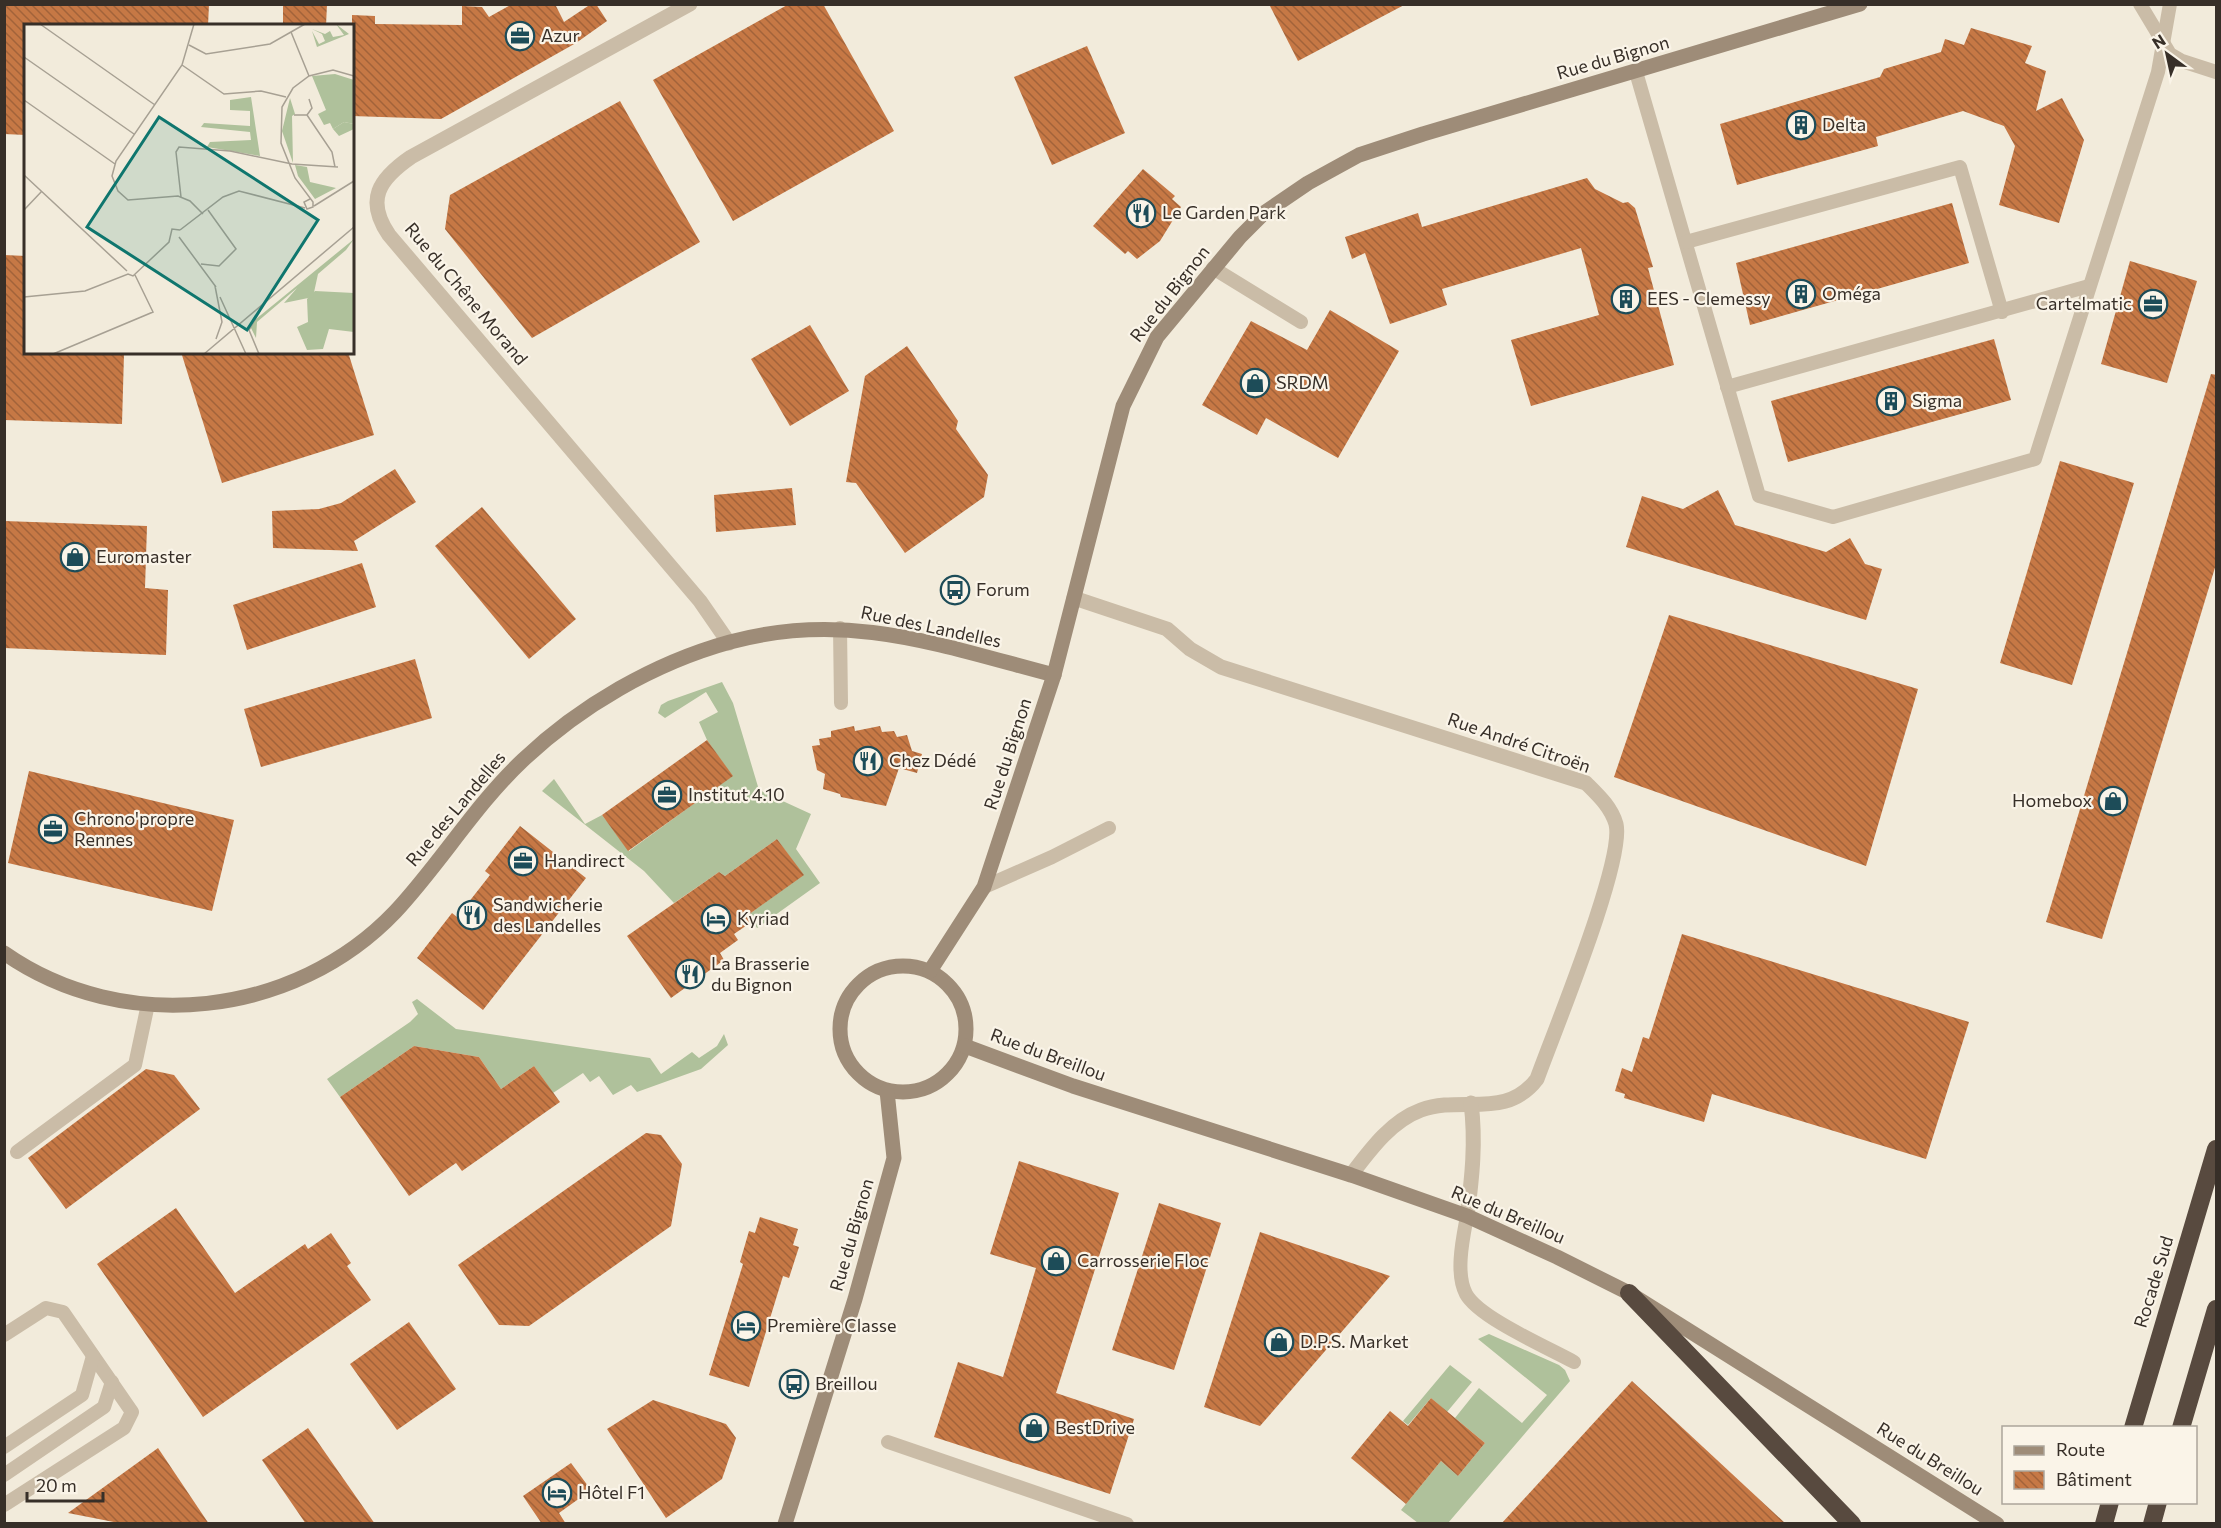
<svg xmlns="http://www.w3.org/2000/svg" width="2221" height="1528" viewBox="0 0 2221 1528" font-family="Commissioner,sans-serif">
  <defs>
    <pattern id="building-back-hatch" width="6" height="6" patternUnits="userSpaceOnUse" patternTransform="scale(1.5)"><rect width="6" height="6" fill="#c67845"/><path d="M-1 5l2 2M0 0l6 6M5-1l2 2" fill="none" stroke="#a2633a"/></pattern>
  </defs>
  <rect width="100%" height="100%" fill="#f2ebdb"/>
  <!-- grass -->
  <g fill="#afc19b">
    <path d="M 722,682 L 733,703 L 759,790 L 811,814 L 796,849 L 820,883 L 757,928 L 748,915 L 803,875 L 777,839 L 725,876 L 719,872 L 674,903 L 644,871 L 542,791 L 554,779 L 585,824 L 602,815 L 629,851 L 732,776 L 707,740 L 699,722 L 718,712 L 706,692 L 665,718 L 658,713 L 661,705 L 668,701 Z"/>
    <path d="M 417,999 L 456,1029 L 650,1058 L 661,1074 L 692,1052 L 699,1058 L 717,1046 L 724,1034 L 728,1045 L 701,1069 L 637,1092 L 631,1085 L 613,1095 L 599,1076 L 590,1082 L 583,1073 L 553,1093 L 534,1066 L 501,1089 L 479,1057 L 414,1046 L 340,1097 L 327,1079 L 410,1022 L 418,1014 L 412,1002 Z"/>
    <path d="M 1489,1334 L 1559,1365 L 1565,1370 L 1570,1381 L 1448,1523 L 1418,1523 L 1401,1510 L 1441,1461 L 1458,1476 L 1485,1443 L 1455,1418 L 1479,1388 L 1522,1423 L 1547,1395 L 1478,1339 Z"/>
    <path d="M 1450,1365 L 1472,1382 L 1447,1412 L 1431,1398 L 1408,1425 L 1403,1421 Z"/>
  </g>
  <!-- building -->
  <g fill="url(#building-back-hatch)">
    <path d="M 4,4 L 209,4 L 208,26 L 26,26 L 26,135 L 4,134 Z"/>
    <path d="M 283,4 L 327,4 L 326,26 L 283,26 Z"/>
    <path d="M 512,4 L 555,4 L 564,22 L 591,4 L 596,4 L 607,21 L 576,43 L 441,119 L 352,116 L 352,15 L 375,16 L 375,24 L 462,25 L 462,6 L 482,7 L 489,17 Z"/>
    <path d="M 789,4 L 823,4 L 894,131 L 733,221 L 653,80 Z"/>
    <path d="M 1269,4 L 1406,4 L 1298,61 Z"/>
    <path d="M 1971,28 L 2032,46 L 2025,63 L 2046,71 L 2036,111 L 2062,98 L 2084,140 L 2059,223 L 1999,205 L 2015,146 L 2004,126 L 1963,111 L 1876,137 L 1878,146 L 1737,185 L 1720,124 L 1880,77 L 1884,69 L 1941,52 L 1945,39 L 1964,45 Z"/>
    <path d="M 1087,46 L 1125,133 L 1052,165 L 1014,77 Z"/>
    <path d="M 620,101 L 700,242 L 532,338 L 445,229 L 450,195 Z"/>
    <path d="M 1143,169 L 1175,196 L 1172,199 L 1181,207 L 1160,241 L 1137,259 L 1128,251 L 1125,254 L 1093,226 Z"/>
    <path d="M 1587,178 L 1595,189 L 1623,203 L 1628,202 L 1635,208 L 1653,267 L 1648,268 L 1674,365 L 1531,406 L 1511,340 L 1599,315 L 1581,248 L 1442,289 L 1447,305 L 1390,324 L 1365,253 L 1352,259 L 1345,237 L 1418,213 L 1422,227 Z"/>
    <path d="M 1952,203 L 1969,263 L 1750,325 L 1736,263 Z"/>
    <path d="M 4,255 L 26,256 L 26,352 L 124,354 L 122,424 L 4,420 Z"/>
    <path d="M 2130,261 L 2197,281 L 2167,383 L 2101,364 Z"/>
    <path d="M 1330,310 L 1399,351 L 1338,458 L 1266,418 L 1257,435 L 1202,405 L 1251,321 L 1307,350 Z"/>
    <path d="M 810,325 L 849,391 L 790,426 L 751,359 Z"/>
    <path d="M 1994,339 L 2011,400 L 1788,462 L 1771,401 Z"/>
    <path d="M 907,346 L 958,421 L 956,429 L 988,475 L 984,497 L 905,553 L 856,483 L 846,482 L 865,376 Z"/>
    <path d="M 181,352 L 348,352 L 374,435 L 222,483 Z"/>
    <path d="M 2211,374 L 2217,375 L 2217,561 L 2102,939 L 2046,922 Z"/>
    <path d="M 2060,461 L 2134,483 L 2072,685 L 2000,663 Z"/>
    <path d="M 395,469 L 416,502 L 354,541 L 358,551 L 273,548 L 272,511 L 319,509 L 341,503 Z"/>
    <path d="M 792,488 L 796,525 L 716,532 L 714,495 Z"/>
    <path d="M 1718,490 L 1735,525 L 1826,552 L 1850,538 L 1865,564 L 1882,569 L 1866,620 L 1626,547 L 1642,496 L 1683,509 Z"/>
    <path d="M 482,507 L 576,619 L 529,659 L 435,546 Z"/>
    <path d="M 4,521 L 147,526 L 145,588 L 168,590 L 166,655 L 4,648 Z"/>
    <path d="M 362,563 L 376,607 L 247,650 L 233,605 Z"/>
    <path d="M 1669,615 L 1918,689 L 1866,866 L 1614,777 Z"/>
    <path d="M 415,659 L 432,718 L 261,767 L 244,709 Z"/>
    <path d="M 854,726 L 855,731 L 880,726 L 882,732 L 894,731 L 897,737 L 907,735 L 912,751 L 922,754 L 917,773 L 899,768 L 886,806 L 841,797 L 840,794 L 823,789 L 825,774 L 817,770 L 812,746 L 820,745 L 819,739 L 831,737 L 831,731 Z"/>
    <path d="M 707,740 L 733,776 L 628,851 L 602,815 Z"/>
    <path d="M 29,771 L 234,820 L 212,911 L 8,863 Z"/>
    <path d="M 520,826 L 586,878 L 483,1010 L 417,958 L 452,913 L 457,917 L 490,875 L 485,871 Z"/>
    <path d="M 777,839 L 804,875 L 748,915 L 753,921 L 734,934 L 738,940 L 720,953 L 724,960 L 671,998 L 627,936 L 719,872 L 725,876 Z"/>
    <path d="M 1682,934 L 1969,1022 L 1926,1159 L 1712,1094 L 1704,1122 L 1624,1098 L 1625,1094 L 1615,1091 L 1622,1068 L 1632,1072 L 1643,1037 L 1649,1039 Z"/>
    <path d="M 414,1046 L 479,1057 L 501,1089 L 534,1066 L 560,1102 L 462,1171 L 456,1163 L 409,1196 L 340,1097 Z"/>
    <path d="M 146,1069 L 174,1075 L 200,1109 L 66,1209 L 28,1158 Z"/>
    <path d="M 646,1133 L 661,1135 L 682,1164 L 671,1226 L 529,1326 L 499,1325 L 458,1265 Z"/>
    <path d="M 1019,1161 L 1119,1193 L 1056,1393 L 1134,1419 L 1110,1494 L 934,1437 L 958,1362 L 1003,1377 L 1025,1305 L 1036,1268 L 990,1254 Z"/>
    <path d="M 1159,1203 L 1221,1223 L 1174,1370 L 1112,1350 Z"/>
    <path d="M 176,1208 L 235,1293 L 305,1244 L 308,1249 L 331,1233 L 351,1263 L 347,1266 L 371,1300 L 203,1417 L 97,1264 Z"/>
    <path d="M 760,1217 L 798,1229 L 793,1245 L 799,1247 L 789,1278 L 783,1276 L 749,1387 L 709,1375 L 743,1264 L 740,1262 L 749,1231 L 755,1233 Z"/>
    <path d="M 1260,1232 L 1390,1276 L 1260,1426 L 1204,1407 Z"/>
    <path d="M 409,1322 L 456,1389 L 397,1430 L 350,1364 Z"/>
    <path d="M 1632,1381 L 1786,1524 L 1501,1524 Z"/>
    <path d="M 1431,1398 L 1485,1443 L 1458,1476 L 1441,1461 L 1406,1504 L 1351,1458 L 1390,1411 L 1408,1426 Z"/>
    <path d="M 653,1400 L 726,1424 L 736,1438 L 722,1479 L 666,1518 L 607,1429 Z"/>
    <path d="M 308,1428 L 375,1524 L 306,1524 L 262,1460 Z"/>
    <path d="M 158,1448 L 209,1524 L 124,1524 L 68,1513 Z"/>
    <path d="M 571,1463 L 591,1490 L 559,1513 L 566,1524 L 542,1524 L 523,1496 Z"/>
  </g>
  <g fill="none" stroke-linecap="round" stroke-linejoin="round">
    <!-- lane -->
    <g stroke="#cabca7" stroke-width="14">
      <path d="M 2140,4 L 2170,54 L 2182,61 L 2216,72"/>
      <path d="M 1636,72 L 1759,496 L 1833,517 L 2035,459 L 2158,72 L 2170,4"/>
      <path d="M 1686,242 L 1960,167 L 2002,312"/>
      <path d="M 1213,268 L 1301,322"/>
      <path d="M 1727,387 L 2089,286"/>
      <path d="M 840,628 L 841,703"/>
      <path d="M 984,887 L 1052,857 L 1109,828"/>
      <path d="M 17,1152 L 135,1065 L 148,1004"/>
      <path d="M 1467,1216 C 1463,1238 1455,1273 1466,1294 C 1479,1318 1549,1348 1574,1362"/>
      <path d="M 4,1335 L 46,1308 L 63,1312 L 132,1412 L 124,1428 L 4,1505"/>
      <path d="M 888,1442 L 1127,1524"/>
      <path d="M 4,1447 L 82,1395 L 93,1356"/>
      <path d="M 4,1475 L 104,1407 L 112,1382"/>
    </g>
    <!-- street -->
    <g stroke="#cabca7" stroke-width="15">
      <path d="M 690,4 L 411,157 C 379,179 365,200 389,235 L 700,601 L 729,643"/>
      <path d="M 1074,598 L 1167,629 L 1190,649 L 1221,667 L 1586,783 C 1599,796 1611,807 1616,824 C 1625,861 1553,1034 1537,1079 C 1506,1120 1462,1095 1421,1110 C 1391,1121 1370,1150 1351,1175"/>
      <path d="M 1467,1216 C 1472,1178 1476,1142 1471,1103"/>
    </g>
    <!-- secondary -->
    <g stroke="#9e8c78" stroke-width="15">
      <path d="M 4,953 C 124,1037 295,1017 395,912 C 440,864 475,805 523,760 C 580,706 654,663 730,642 C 848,610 942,646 1054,675"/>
      <circle cx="903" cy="1029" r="63"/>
      <path d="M 930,971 L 984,887 L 1054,675 L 1123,406 L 1157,337 L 1240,237 L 1264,213 L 1308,183 L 1359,155 L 1423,134 L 1860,4"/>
      <path d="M 965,1046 L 1073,1086 L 1351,1175 L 1467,1216 L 1557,1257 L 1629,1293 L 1997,1524"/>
      <path d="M 785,1524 L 855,1299 L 894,1158 L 887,1091"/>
    </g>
    <!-- highway -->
    <g stroke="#584a3f" stroke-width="18">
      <path d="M 1629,1293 L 1852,1524"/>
      <path d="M 2133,1428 L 2216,1149"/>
      <path d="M 2181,1428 L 2216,1309"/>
      <path d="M 2104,1524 L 2110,1502"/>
      <path d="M 2152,1524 L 2158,1502"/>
    </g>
  </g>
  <!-- icons -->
  <defs>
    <g id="office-ring" transform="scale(1.5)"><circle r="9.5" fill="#faf4e8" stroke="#1d4c58" stroke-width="1.5"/><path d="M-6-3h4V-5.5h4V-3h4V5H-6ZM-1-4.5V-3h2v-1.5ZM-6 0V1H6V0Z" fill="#1d4c58"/></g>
    <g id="building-ring" transform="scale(1.5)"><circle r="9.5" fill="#faf4e8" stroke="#1d4c58" stroke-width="1.5"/><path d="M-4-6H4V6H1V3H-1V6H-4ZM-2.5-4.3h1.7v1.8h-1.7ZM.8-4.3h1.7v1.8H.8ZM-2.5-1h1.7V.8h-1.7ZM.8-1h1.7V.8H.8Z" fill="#1d4c58"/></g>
    <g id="restaurant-ring" transform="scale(1.5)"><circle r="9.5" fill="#faf4e8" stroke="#1d4c58" stroke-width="1.5"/><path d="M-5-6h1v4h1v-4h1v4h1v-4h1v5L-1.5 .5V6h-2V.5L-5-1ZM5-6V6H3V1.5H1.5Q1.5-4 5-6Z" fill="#1d4c58"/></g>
    <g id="shop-ring" transform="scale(1.5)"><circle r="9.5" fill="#faf4e8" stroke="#1d4c58" stroke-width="1.5"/><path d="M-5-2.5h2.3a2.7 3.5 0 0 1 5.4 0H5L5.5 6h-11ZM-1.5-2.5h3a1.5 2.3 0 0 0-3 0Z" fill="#1d4c58"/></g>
    <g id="bus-ring" transform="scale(1.5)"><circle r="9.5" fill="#faf4e8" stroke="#1d4c58" stroke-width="1.5"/><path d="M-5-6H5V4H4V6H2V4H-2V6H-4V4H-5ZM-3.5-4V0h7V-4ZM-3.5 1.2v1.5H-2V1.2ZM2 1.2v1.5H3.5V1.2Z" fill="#1d4c58"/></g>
    <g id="hotel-ring" transform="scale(1.5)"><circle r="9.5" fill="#faf4e8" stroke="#1d4c58" stroke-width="1.5"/><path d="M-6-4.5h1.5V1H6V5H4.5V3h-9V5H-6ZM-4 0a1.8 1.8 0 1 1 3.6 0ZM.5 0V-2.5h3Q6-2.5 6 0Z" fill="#1d4c58"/></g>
  </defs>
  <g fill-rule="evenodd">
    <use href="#office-ring" x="520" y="36"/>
    <use href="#building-ring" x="1801" y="125"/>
    <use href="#restaurant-ring" x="1141" y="213"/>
    <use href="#building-ring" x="1801" y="294"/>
    <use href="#building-ring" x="1626" y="299"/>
    <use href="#office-ring" x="2153" y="304"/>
    <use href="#shop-ring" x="1255" y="383"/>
    <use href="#building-ring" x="1891" y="401"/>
    <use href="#shop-ring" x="75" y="557"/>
    <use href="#bus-ring" x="955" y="590"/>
    <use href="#restaurant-ring" x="868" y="761"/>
    <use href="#office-ring" x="667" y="795"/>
    <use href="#shop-ring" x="2113" y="801"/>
    <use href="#office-ring" x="53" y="829"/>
    <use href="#office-ring" x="523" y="861"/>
    <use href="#restaurant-ring" x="472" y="915"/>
    <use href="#hotel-ring" x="716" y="919"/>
    <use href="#restaurant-ring" x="690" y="974"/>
    <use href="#shop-ring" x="1056" y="1261"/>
    <use href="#hotel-ring" x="746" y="1326"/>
    <use href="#shop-ring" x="1279" y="1342"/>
    <use href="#bus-ring" x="794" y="1384"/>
    <use href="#shop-ring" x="1034" y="1428"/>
    <use href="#hotel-ring" x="557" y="1493"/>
  </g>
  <g text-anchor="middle" stroke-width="4.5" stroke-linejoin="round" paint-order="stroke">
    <!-- poi labels -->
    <g font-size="18" fill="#372f28" stroke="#faf4e8" text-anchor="start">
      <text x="541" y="42">Azur</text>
      <text x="1822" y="131">Delta</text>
      <text x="1162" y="219">Le Garden Park</text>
      <text x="1822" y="300">Oméga</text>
      <text x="1647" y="305">EES - Clemessy</text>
      <text x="2132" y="310" text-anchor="end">Cartelmatic</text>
      <text x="1276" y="389">SRDM</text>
      <text x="1912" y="407">Sigma</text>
      <text x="96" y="563">Euromaster</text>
      <text x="976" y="596">Forum</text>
      <text x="889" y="767">Chez Dédé</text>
      <text x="688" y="801">Institut 4.10</text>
      <text x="2092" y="807" text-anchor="end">Homebox</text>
      <text x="74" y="825">Chrono'propre<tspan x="74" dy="21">Rennes</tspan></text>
      <text x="544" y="867">Handirect</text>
      <text x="493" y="911">Sandwicherie<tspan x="493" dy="21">des Landelles</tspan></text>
      <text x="737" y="925">Kyriad</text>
      <text x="711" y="970">La Brasserie<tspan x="711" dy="21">du Bignon</tspan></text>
      <text x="1077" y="1267">Carrosserie Floc</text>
      <text x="767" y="1332">Première Classe</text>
      <text x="1300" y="1348">D.P.S. Market</text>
      <text x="815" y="1390">Breillou</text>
      <text x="1055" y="1434">BestDrive</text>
      <text x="578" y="1499">Hôtel F1</text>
    </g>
    <!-- street labels -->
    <g font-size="18" fill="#372f28" stroke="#faf4e8">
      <text transform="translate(1613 58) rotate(-16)" y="6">Rue du Bignon</text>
      <text transform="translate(466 294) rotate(50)" y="6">Rue du Chêne Morand</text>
      <text transform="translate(1170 294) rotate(-52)" y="6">Rue du Bignon</text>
      <text transform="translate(931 627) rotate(12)" y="6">Rue des Landelles</text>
      <text transform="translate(1519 743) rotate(19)" y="6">Rue André Citroën</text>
      <text transform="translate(1008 754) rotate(-72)" y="6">Rue du Bignon</text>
      <text transform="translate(456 809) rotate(-50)" y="6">Rue des Landelles</text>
      <text transform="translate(1048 1055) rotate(20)" y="6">Rue du Breillou</text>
      <text transform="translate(1508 1215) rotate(23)" y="6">Rue du Breillou</text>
      <text transform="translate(852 1235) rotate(-74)" y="6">Rue du Bignon</text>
      <text transform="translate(2154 1282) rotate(-73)" y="6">Rocade Sud</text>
      <text transform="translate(1930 1459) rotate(32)" y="6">Rue du Breillou</text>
    </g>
  </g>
  <!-- overview -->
  <g transform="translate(24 24)">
    <rect width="330" height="330" fill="#f2ebdb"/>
    <path d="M 312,0 L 325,10 L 293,23 L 288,7 L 295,20 L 301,17 L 298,10 L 288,5 L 301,10 L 306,7 L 309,13 L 320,11 ZM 311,50 L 330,56 L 330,100 L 320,98 L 309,105 L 306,99 L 300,101 L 294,90 L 302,86 L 288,52 ZM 266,74 L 271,90 L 268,92 L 269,139 L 258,107 ZM 271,141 L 283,143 L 286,158 L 312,164 L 291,175 L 274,152 ZM 291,267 L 330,269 L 330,308 L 305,305 L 299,325 L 283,326 L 273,303 L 284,298 L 283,275 Z" fill="#afc19b"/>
    <path d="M 227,73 L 236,132 L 183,123 L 186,118 L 227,116 L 226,108 L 177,103 L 180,99 L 226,102 L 226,87 L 206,86 L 206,76 ZM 320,98 L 330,100 L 330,105 L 315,112 L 309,105 ZM 330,215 L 322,226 L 294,250 L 289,273 L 260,279 L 273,264 L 233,298 L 232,314 L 226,302 L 232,295 Z" fill="#afc19b"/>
    <path fill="none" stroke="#a7a093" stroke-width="1.5" d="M 16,0 L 131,81M 170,0 L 158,41 L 92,137 L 88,152 L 94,167 L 104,176 L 154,172 L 166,177 L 179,190M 267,8 L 285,52M 165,21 L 182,30 L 246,20 L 281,0M 0,33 L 110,110M 158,41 L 200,70 L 237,67 L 262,73M 0,76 L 91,140M 270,91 L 283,91 L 288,84 L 285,75M 283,91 L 308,128 L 311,143M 0,151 L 103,247M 157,173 L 152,128 L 155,123 L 206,127 L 268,140 L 314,143M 286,175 L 280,178 L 283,185 L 289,183 L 289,178 L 271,154 L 257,119 L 258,83 L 269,64 L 285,52 L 309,46 L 330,52M 290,182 L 330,157M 0,186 L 18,167M 156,206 L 199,173 L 215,167 L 281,184M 155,213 L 192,263M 177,240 L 195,242 L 212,225 L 184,186M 191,262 L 198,298 L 192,315M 0,273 L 61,267 L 104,250 L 109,252 L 145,218 L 148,205 L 156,206M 196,273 L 222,330M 29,330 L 129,288 L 111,251M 180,330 L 330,203M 235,330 L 225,306 L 236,287"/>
    <path fill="#0f766e" fill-opacity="0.15" stroke="#0f766e" stroke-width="3" d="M 135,93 L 294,196 L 223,306 L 63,203 Z"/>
    <rect width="330" height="330" fill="none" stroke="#372f28" stroke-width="3"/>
  </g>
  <!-- border -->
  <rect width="2221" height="1528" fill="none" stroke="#372f28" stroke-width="12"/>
  <!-- legend -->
  <rect x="2002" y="1426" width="195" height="78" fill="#faf4e8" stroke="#aca59b" stroke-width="1.5"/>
  <rect x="2014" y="1446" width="30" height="9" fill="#9e8c78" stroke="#aca59b" stroke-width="1.5"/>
  <text x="2056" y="1456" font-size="18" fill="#372f28">Route</text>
  <rect x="2014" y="1471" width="30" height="18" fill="url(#building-back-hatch)" stroke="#aca59b" stroke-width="1.5"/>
  <text x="2056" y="1486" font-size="18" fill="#372f28">Bâtiment</text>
  <!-- north arrow -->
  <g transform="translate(2167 54) rotate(327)" stroke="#faf4e8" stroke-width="4.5" paint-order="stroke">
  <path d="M0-4.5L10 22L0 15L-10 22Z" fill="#372f28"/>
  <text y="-9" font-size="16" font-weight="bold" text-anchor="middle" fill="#372f28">N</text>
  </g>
  <!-- scale -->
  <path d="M27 1492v9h76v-9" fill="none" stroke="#372f28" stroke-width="3"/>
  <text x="36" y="1492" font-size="18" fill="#372f28" stroke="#faf4e8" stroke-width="4.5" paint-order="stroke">20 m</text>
</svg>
